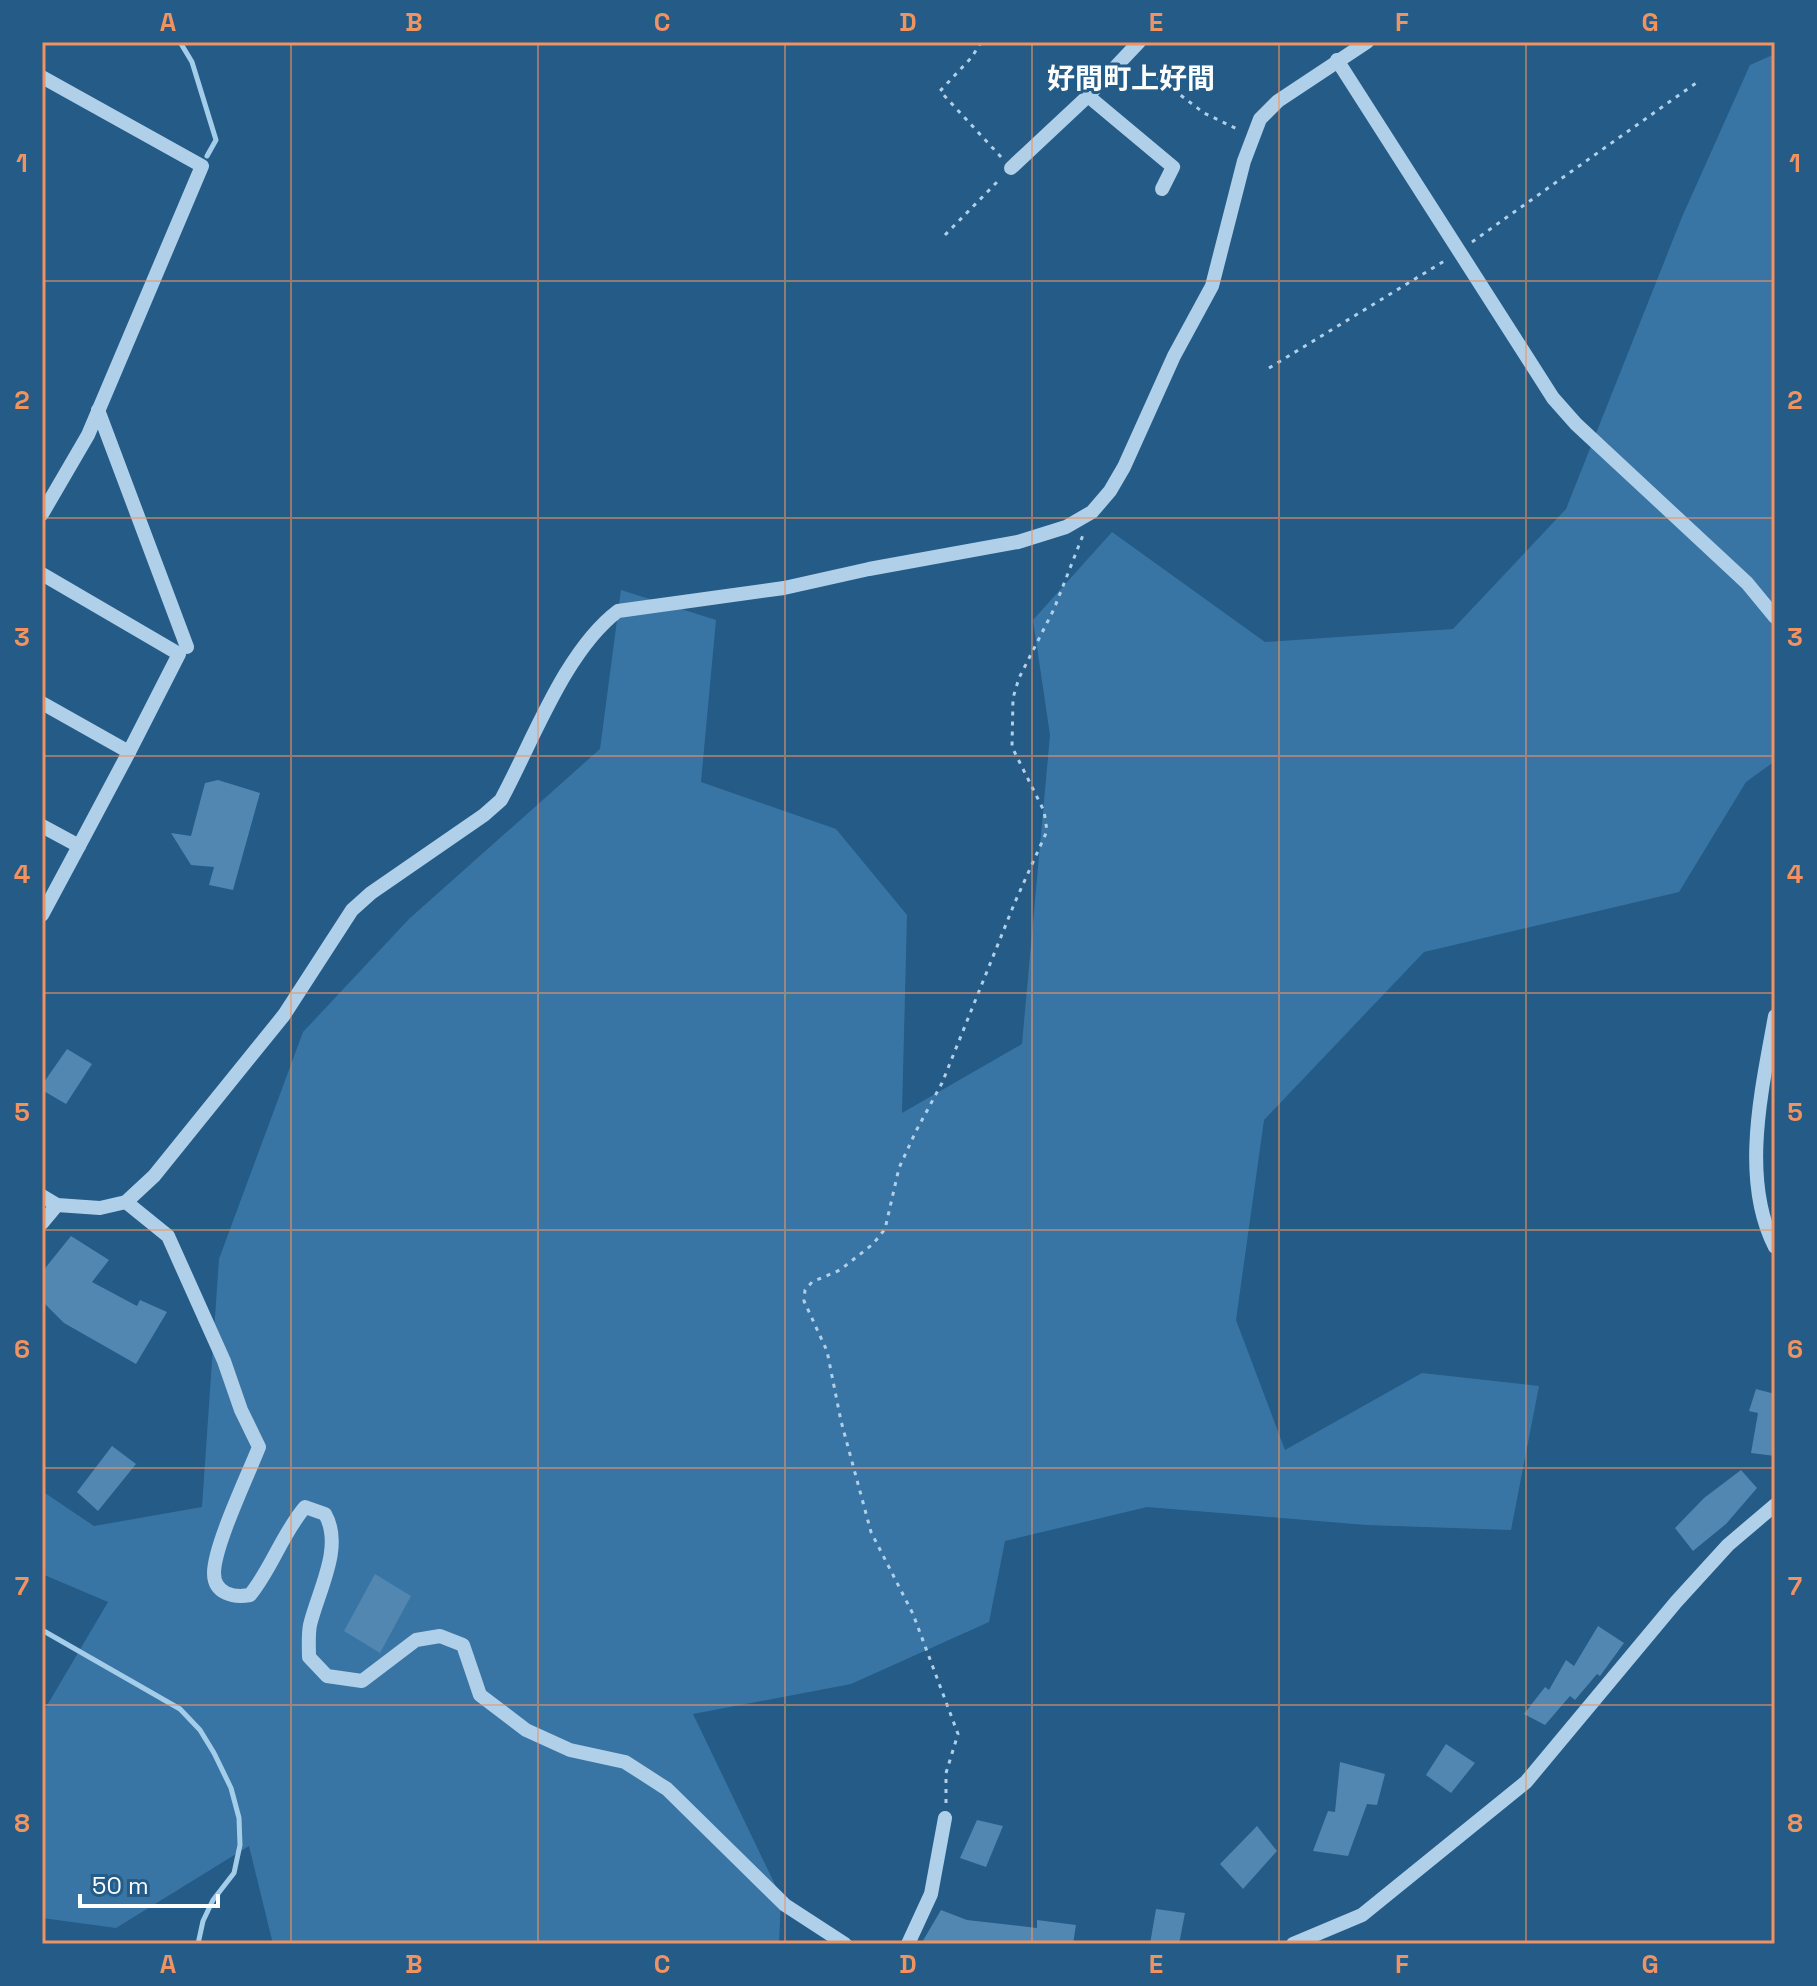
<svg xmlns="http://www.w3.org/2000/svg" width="1817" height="1986" viewBox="0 0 1817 1986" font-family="'Space Grotesk','Noto Sans JP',sans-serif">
  <rect width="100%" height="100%" fill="#245b87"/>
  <!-- green -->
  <path fill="#3975a4" d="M 1775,54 L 1775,761 L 1746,782 L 1679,892 L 1424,952 L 1264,1120 L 1236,1320 L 1285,1450 L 1422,1373 L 1539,1386 L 1511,1530 L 1366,1525 L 1147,1507 L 1005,1541 L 989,1622 L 851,1684 L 693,1714 L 781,1897 L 779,1944 L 273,1944 L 249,1846 L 116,1928 L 42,1918 L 42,1714 L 108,1602 L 42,1574 L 42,1491 L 94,1526 L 202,1507 L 219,1259 L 303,1032 L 409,919 L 600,749 L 621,590 L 716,620 L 701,782 L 836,829 L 907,915 L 902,1113 L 1022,1044 L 1050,735 L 1033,620 L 1112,532 L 1265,642 L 1453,629 L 1566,509 L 1682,217 L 1750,65 Z"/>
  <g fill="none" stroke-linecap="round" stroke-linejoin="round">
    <!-- stream -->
    <g stroke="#a4cdea" stroke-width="5">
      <path d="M 180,42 L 192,62 L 216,140 L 207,156"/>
      <path d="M 42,1630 L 180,1709 L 200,1730 L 214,1753 L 231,1788 L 239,1818 L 240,1845 L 234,1873 L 213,1900 L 203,1921 L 198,1944"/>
    </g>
  </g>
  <!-- building -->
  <g fill="#5187b1">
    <path d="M 218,780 L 260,793 L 233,890 L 209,885 L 214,867 L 191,865 L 171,833 L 191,836 L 205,783 Z"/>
    <path d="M 67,1049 L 92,1064 L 66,1104 L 42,1090 L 42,1085 Z"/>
    <path d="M 71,1236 L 109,1260 L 92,1282 L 137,1306 L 140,1300 L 167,1312 L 136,1364 L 64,1323 L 42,1301 L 42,1272 Z"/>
    <path d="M 1756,1389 L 1775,1394 L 1775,1456 L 1751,1453 L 1758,1413 L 1749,1411 Z"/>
    <path d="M 112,1446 L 136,1464 L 98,1511 L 77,1492 Z"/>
    <path d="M 1741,1470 L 1757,1488 L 1726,1524 L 1693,1551 L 1675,1528 L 1704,1498 Z"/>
    <path d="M 375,1574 L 411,1596 L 380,1653 L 344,1631 Z"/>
    <path d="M 1598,1626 L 1624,1643 L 1600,1676 L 1597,1674 L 1575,1700 L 1570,1696 L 1545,1725 L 1524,1714 L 1545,1687 L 1549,1690 L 1566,1660 L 1574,1666 Z"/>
    <path d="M 1446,1744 L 1475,1763 L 1451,1793 L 1426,1775 Z"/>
    <path d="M 1340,1762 L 1385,1774 L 1377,1805 L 1367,1804 L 1348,1856 L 1313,1851 L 1328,1811 L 1335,1812 Z"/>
    <path d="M 977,1820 L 1003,1826 L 986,1867 L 960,1858 Z"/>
    <path d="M 1257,1826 L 1277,1851 L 1243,1889 L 1220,1864 Z"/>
    <path d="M 1156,1909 L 1185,1913 L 1179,1944 L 1150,1944 Z"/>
    <path d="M 941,1910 L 967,1920 L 1037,1928 L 1037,1920 L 1076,1925 L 1073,1944 L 921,1944 Z"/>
  </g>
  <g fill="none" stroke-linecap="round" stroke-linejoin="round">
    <!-- path -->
    <g stroke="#b0d0e9" stroke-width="3" stroke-dasharray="4 6" stroke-linecap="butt">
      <path d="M 981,42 L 972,57 L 940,91 L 1002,158"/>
      <path d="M 1141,65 L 1204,113 L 1237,129"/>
      <path d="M 945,235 L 1001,178"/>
      <path d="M 1472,242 L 1696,83"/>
      <path d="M 1269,368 L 1446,260"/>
      <path d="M 946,1803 L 946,1773 L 958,1734 L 913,1614 L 871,1532 L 841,1421 L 827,1351 L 804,1301 L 805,1290 L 812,1282 L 840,1270 L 873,1244 L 885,1229 L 899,1168 L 916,1131 L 942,1083 L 1015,902 L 1047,831 L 1044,811 L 1012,747 L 1013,698 L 1019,678 L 1054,609 L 1083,535"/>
    </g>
    <!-- minor -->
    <g stroke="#b0d0e9" stroke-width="14">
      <path d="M 1337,60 L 1553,398 L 1576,424 L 1747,583 L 1775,617"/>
      <path d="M 42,77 L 202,166 L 88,435 L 42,514"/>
      <path d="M 1088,96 L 1173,167 L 1162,189"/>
      <path d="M 1011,168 L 1088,96 L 1139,42"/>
      <path d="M 98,410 L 187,647"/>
      <path d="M 42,574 L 179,654 L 129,752"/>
      <path d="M 42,703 L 129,752 L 79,846"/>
      <path d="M 42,826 L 79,846 L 42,915"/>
      <path d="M 1775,1016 C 1762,1089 1740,1179 1775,1247"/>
      <path d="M 42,1196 L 57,1205 L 100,1208 L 126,1202 L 154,1176 L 284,1015 L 352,910 L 371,893 L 484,815 L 501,800 C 533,741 565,651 618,611 L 784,588 L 869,569 L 1018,542 L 1066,527 L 1092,512 L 1110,491 L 1124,467 L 1174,356 L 1212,286 L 1244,161 L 1260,119 L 1278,101 L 1367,42"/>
      <path d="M 126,1202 L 168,1236 L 224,1361 L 241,1410 L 259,1447 C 248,1475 214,1546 214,1573 C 214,1594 234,1598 250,1595 C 272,1568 282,1534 305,1507 L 325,1514 C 344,1547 318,1591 310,1625 C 308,1635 309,1647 309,1657 L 327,1676 L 362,1681 L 416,1640 L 440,1636 L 463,1645 L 480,1695 L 526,1730 L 570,1750 L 625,1762 L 667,1789 L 785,1905 L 845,1944"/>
      <path d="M 42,1223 L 57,1205"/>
      <path d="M 908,1944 L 931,1894 L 945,1818"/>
      <path d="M 1293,1944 L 1362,1915 L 1526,1782 L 1676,1602 L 1728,1545 L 1775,1505"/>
    </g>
  </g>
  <!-- grid -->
  <path fill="none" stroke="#f09361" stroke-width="2" stroke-opacity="0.55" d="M 291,42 L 291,1944M 538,42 L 538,1944M 785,42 L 785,1944M 1032,42 L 1032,1944M 1279,42 L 1279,1944M 1526,42 L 1526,1944M 42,281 L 1775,281M 42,518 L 1775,518M 42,756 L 1775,756M 42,993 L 1775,993M 42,1230 L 1775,1230M 42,1468 L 1775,1468M 42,1705 L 1775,1705"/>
  <g text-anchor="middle" stroke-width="6" stroke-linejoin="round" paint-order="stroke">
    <!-- quarter labels -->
    <g font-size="28" font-weight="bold" fill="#fff" stroke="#245b87">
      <text x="1131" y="88">好間町上好間</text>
    </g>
  </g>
  <!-- border -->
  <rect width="1817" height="1986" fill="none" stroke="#245b87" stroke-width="88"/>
  <!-- scale -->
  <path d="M80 1894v12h138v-12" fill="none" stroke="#ffffff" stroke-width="4"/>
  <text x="92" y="1894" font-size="24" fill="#ffffff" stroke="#245b87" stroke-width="6" paint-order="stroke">50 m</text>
  <rect x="44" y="44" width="1729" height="1898" fill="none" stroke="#f09361" stroke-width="3"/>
  <g font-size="26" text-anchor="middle" font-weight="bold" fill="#f09361">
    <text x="168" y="31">A</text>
    <text x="414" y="31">B</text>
    <text x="662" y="31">C</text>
    <text x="908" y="31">D</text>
    <text x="1156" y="31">E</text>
    <text x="1402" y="31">F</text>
    <text x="1650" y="31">G</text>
    <text x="22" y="172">1</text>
    <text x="1795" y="172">1</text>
    <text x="22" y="409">2</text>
    <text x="1795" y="409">2</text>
    <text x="22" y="646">3</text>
    <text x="1795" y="646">3</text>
    <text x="22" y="883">4</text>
    <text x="1795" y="883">4</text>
    <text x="22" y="1121">5</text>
    <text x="1795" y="1121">5</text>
    <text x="22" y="1358">6</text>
    <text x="1795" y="1358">6</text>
    <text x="22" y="1595">7</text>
    <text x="1795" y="1595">7</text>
    <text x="22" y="1832">8</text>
    <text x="1795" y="1832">8</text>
    <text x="168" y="1973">A</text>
    <text x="414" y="1973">B</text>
    <text x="662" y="1973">C</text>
    <text x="908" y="1973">D</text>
    <text x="1156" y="1973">E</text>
    <text x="1402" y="1973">F</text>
    <text x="1650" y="1973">G</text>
  </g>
</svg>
